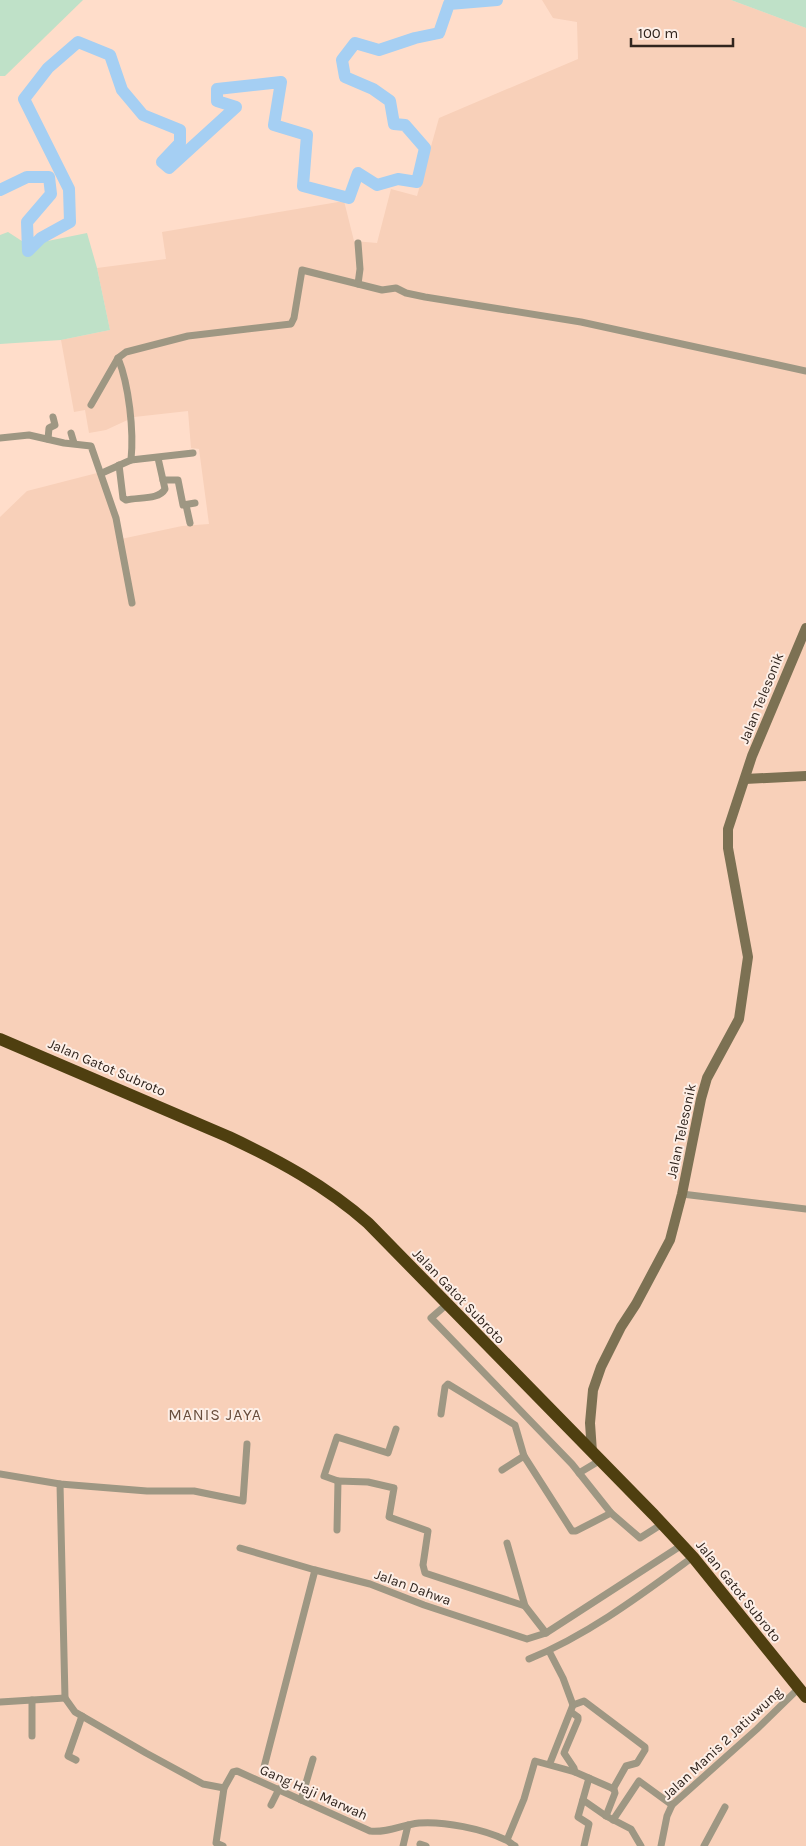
<svg xmlns="http://www.w3.org/2000/svg" width="806" height="1846" viewBox="0 0 806 1846" font-family="Karla,sans-serif">
  <rect width="100%" height="100%" fill="#ffddca"/>
  <!-- built -->
  <path fill="#f8d0b9" d="M 542,0 L 731,0 L 806,28 L 806,1846 L 0,1846 L 0,517 L 27,491 L 101,472 L 121,539 L 182,526 L 209,524 L 199,449 L 191,448 L 188,411 L 134,417 L 106,430 L 89,433 L 85,410 L 74,412 L 61,340 L 110,330 L 97,268 L 166,259 L 162,232 L 344,201 L 354,241 L 377,243 L 391,189 L 417,196 L 439,118 L 578,59 L 577,22 L 553,18 Z"/>
  <!-- green -->
  <g fill="#bfe1c8">
    <path d="M 0,0 L 83,0 L 5,76 L 0,76 Z"/>
    <path d="M 731,0 L 806,0 L 806,28 Z"/>
    <path d="M 8,232 L 28,245 L 87,233 L 97,268 L 110,330 L 61,340 L 0,344 L 0,235 Z"/>
  </g>
  <g fill="none" stroke-linecap="round" stroke-linejoin="round">
    <!-- river -->
    <path stroke="#a5cff3" stroke-width="12" d="M 0,190 L 27,177 L 49,177 L 51,194 L 27,222 L 28,251 L 41,238 L 70,222 L 69,189 L 24,99 L 48,68 L 78,42 L 110,55 L 122,90 L 143,115 L 180,130 L 180,143 L 162,162 L 169,168 L 236,107 L 217,101 L 217,89 L 281,82 L 274,125 L 307,135 L 303,186 L 349,198 L 358,173 L 377,185 L 398,179 L 417,182 L 425,148 L 405,125 L 394,124 L 390,101 L 373,89 L 345,77 L 342,60 L 355,43 L 379,50 L 415,38 L 439,33 L 449,4 L 497,0"/>
    <!-- street -->
    <g stroke="#9e9783" stroke-width="7">
      <path d="M 358,243 L 360,269 L 358,284"/>
      <path d="M 91,405 L 118,358 L 126,352 L 188,336 L 291,324 L 294,318 L 302,270 L 382,290 L 396,288 L 406,293 L 425,297 L 581,322 L 806,371"/>
      <path d="M 71,433 L 74,443"/>
      <path d="M 0,438 L 29,435 L 64,443 L 91,446 L 116,518 L 132,603"/>
      <path d="M 48,439 L 49,428 L 55,425 L 53,417"/>
      <path d="M 131,460 L 193,453"/>
      <path d="M 119,465 L 123,498 L 126,500 C 139,497 159,500 165,489 L 158,458"/>
      <path d="M 102,473 L 131,460 C 134,431 129,385 118,358"/>
      <path d="M 163,480 L 178,480 L 183,505 L 195,503"/>
      <path d="M 186,505 L 190,523"/>
      <path d="M 682,1194 L 806,1209"/>
      <path d="M 446,1305 L 431,1318 L 572,1464 L 611,1513 L 640,1538 L 662,1524"/>
      <path d="M 441,1414 L 445,1387 L 448,1384 L 515,1425 L 524,1456 L 572,1531 L 576,1531 L 611,1513"/>
      <path d="M 502,1470 L 524,1456"/>
      <path d="M 579,1473 L 599,1461"/>
      <path d="M 0,1474 L 60,1484 L 147,1491 L 194,1491 L 243,1501 L 247,1444"/>
      <path d="M 338,1481 L 324,1476 L 337,1437 L 388,1453 L 396,1429"/>
      <path d="M 60,1484 L 65,1698 L 75,1712 L 146,1753 L 203,1784 L 224,1788"/>
      <path d="M 337,1530 L 338,1481 L 368,1482 L 394,1488 L 389,1517 L 428,1531 L 423,1565 L 425,1573 L 525,1606"/>
      <path d="M 507,1543 L 525,1606 L 546,1633"/>
      <path d="M 240,1548 L 315,1570"/>
      <path d="M 549,1651 L 563,1678 L 573,1705"/>
      <path d="M 529,1659 C 588,1635 641,1595 693,1557"/>
      <path d="M 0,1702 L 65,1698"/>
      <path d="M 571,1712 L 578,1717 L 578,1720 L 564,1753 L 574,1768 L 575,1772"/>
      <path d="M 32,1736 L 32,1700"/>
      <path d="M 76,1760 L 68,1756 L 82,1716"/>
      <path d="M 550,1763 L 573,1705 L 584,1701 L 645,1747 L 645,1750 L 637,1763 L 626,1766 L 613,1789"/>
      <path d="M 263,1771 L 315,1570 L 370,1584 L 424,1605 L 527,1639 L 546,1633 L 682,1545"/>
      <path d="M 301,1800 L 313,1759"/>
      <path d="M 583,1800 L 606,1816 L 631,1829 L 641,1846"/>
      <path d="M 271,1805 L 279,1789"/>
      <path d="M 613,1820 L 639,1781 L 672,1805"/>
      <path d="M 507,1840 L 524,1799 L 535,1761 L 575,1772 L 614,1789 L 615,1793 L 606,1816"/>
      <path d="M 420,1844 L 426,1846"/>
      <path d="M 223,1846 L 216,1843 L 224,1788 L 233,1772 L 237,1771 L 370,1831 C 388,1833 401,1825 419,1823 C 444,1821 483,1829 506,1840 C 509,1841 511,1844 515,1846"/>
      <path d="M 403,1846 L 408,1825"/>
      <path d="M 584,1846 L 589,1824 L 578,1817 L 589,1778"/>
      <path d="M 661,1846 L 667,1816 L 672,1805 L 757,1729 L 798,1689"/>
      <path d="M 704,1846 L 725,1807"/>
    </g>
    <!-- secondary -->
    <g stroke="#7c7153" stroke-width="10">
      <path d="M 745,779 L 806,776"/>
      <path d="M 592,1452 L 590,1423 L 593,1390 L 601,1367 L 621,1327 L 636,1304 L 670,1240 L 682,1194 L 701,1099 L 707,1078 L 739,1019 L 748,957 L 728,848 L 728,829 L 752,756 L 806,628"/>
    </g>
    <!-- highway -->
    <path stroke="#4f3f10" stroke-width="12" d="M 0,1039 L 229,1137 C 280,1161 326,1186 368,1223 L 654,1515 L 693,1557 L 806,1697"/>
  </g>
  <g text-anchor="middle" stroke-width="4" stroke-linejoin="round" paint-order="stroke">
    <!-- street labels -->
    <g font-size="14" fill="#31251e" stroke="#fdefe7">
      <text transform="translate(761 698) rotate(-68)" y="5">Jalan Telesonik</text>
      <text transform="translate(107 1067) rotate(23)" y="5">Jalan Gatot Subroto</text>
      <text transform="translate(681 1131) rotate(-78)" y="5">Jalan Telesonik</text>
      <text transform="translate(459 1296) rotate(46)" y="5">Jalan Gatot Subroto</text>
      <text transform="translate(413 1587) rotate(20)" y="5">Jalan Dahwa</text>
      <text transform="translate(739 1591) rotate(51)" y="5">Jalan Gatot Subroto</text>
      <text transform="translate(722 1743) rotate(-43)" y="5">Jalan Manis 2 Jatiuwung</text>
      <text transform="translate(314 1792) rotate(24)" y="5">Gang Haji Marwah</text>
    </g>
    <!-- quarter labels -->
    <g font-size="16" letter-spacing="1" fill="#694e3d" stroke="#fdefe7">
      <text x="215" y="1420">MANIS JAYA</text>
    </g>
  </g>
  <!-- scale -->
  <path d="M631 38v8h102v-8" fill="none" stroke="#31251e" stroke-width="2.5"/>
  <text x="638" y="38" font-size="15" fill="#31251e" stroke="#fdefe7" stroke-width="4" paint-order="stroke">100 m</text>
</svg>
